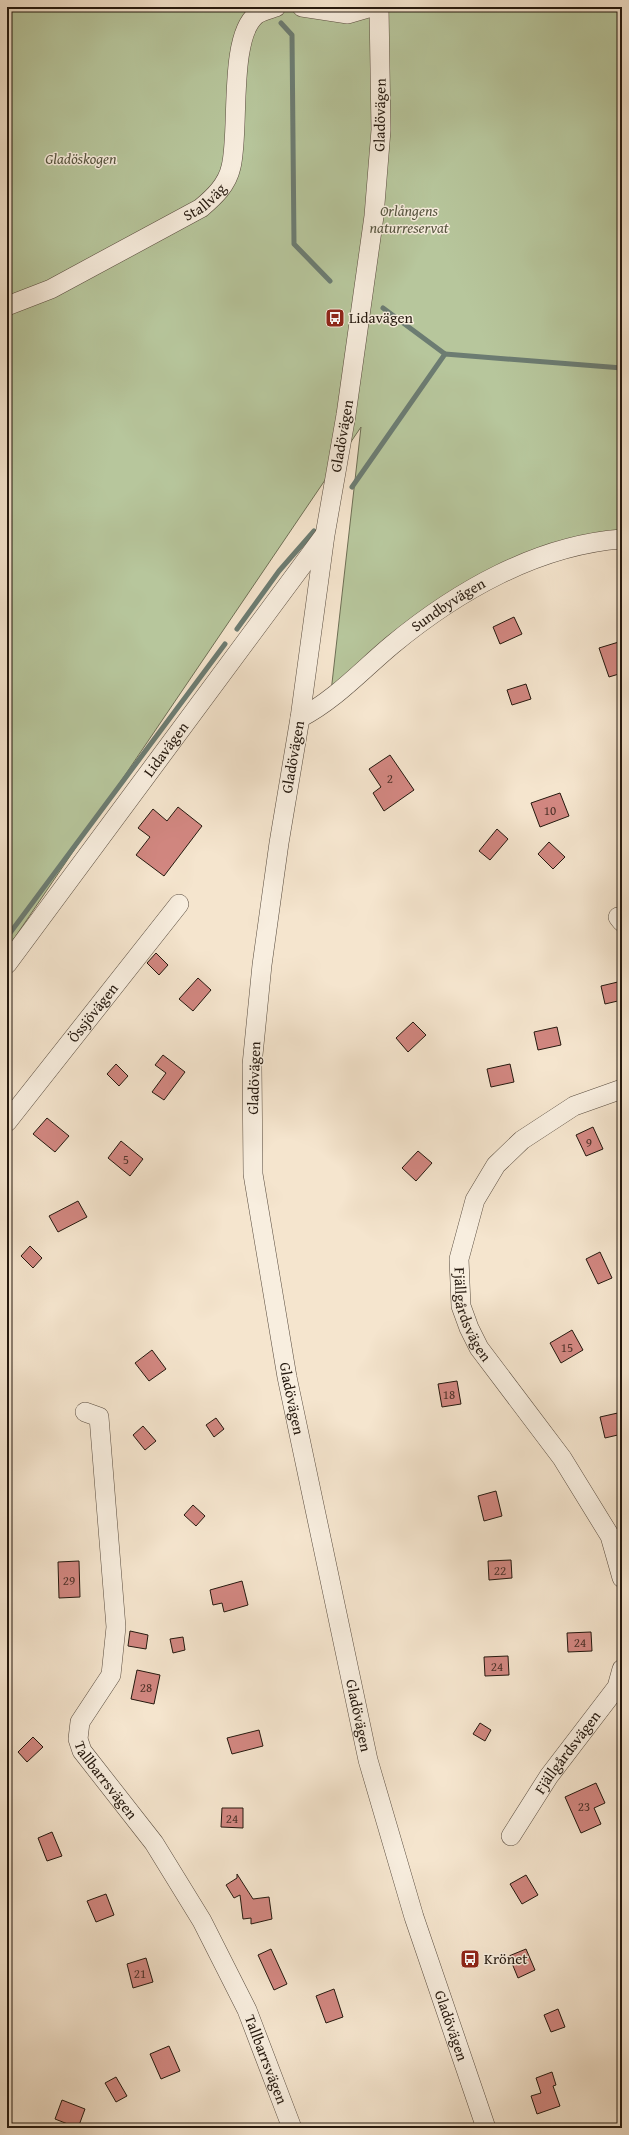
<svg xmlns="http://www.w3.org/2000/svg" width="629" height="2135" viewBox="0 0 629 2135" font-family="'Gentium Book Plus',serif">
  <rect width="100%" height="100%" fill="#f5e5ce"/>
  <filter id="stains"><feTurbulence type="fractalNoise" baseFrequency=".005" numOctaves="4"/><feColorMatrix values="0 0 0 0 .2 0 0 0 0 .09 0 0 0 0 .02 0 0 0 .5 -.17"/></filter>
  <radialGradient id="worn" r=".72"><stop offset=".6" stop-color="#630" stop-opacity="0"/><stop offset="1" stop-color="#630" stop-opacity=".3"/></radialGradient>
  <!-- green -->
  <path fill="#b7c69c" stroke="#6e6f55" d="M 7,7 L 622,7 L 622,533 L 521,557 L 331,692 L 361,427 L 7,949 Z"/>
  <g fill="none" stroke-linecap="round" stroke-linejoin="round">
    <!-- stream -->
    <g stroke="#6c7c72" stroke-width="5">
      <path d="M 281,23 L 292,35 L 294,244 L 330,281"/>
      <path d="M 383,308 L 445,354"/>
      <path d="M 352,487 L 445,354 L 622,368"/>
      <path d="M 237,629 L 279,571 L 314,531"/>
      <path d="M 7,937 L 225,644"/>
    </g>
  </g>
  <!-- building -->
  <g fill="#d28781" stroke="#24180e">
    <path d="M 514,617 L 522,634 L 500,644 L 493,627 Z"/>
    <path d="M 622,641 L 622,673 L 609,677 L 599,648 Z"/>
    <path d="M 526,684 L 531,699 L 512,705 L 507,690 Z"/>
    <path d="M 390,755 L 414,790 L 384,811 L 373,793 L 381,787 L 369,769 Z"/>
    <path d="M 560,793 L 569,816 L 540,827 L 531,803 Z"/>
    <path d="M 178,807 L 202,826 L 164,876 L 136,855 L 150,837 L 138,828 L 153,809 L 167,821 Z"/>
    <path d="M 497,829 L 508,839 L 490,860 L 479,851 Z"/>
    <path d="M 549,842 L 565,857 L 553,869 L 538,854 Z"/>
    <path d="M 156,953 L 168,965 L 159,975 L 147,963 Z"/>
    <path d="M 198,978 L 211,990 L 193,1011 L 179,999 Z"/>
    <path d="M 622,981 L 622,1000 L 605,1004 L 601,986 Z"/>
    <path d="M 413,1022 L 426,1035 L 408,1052 L 396,1038 Z"/>
    <path d="M 557,1027 L 561,1045 L 538,1050 L 534,1032 Z"/>
    <path d="M 163,1055 L 185,1072 L 164,1100 L 152,1092 L 166,1073 L 155,1065 Z"/>
    <path d="M 116,1064 L 128,1076 L 119,1086 L 107,1074 Z"/>
    <path d="M 510,1064 L 514,1082 L 491,1087 L 487,1069 Z"/>
    <path d="M 47,1118 L 69,1136 L 55,1152 L 33,1134 Z"/>
    <path d="M 593,1127 L 603,1149 L 586,1156 L 576,1135 Z"/>
    <path d="M 121,1141 L 143,1159 L 130,1176 L 108,1158 Z"/>
    <path d="M 418,1151 L 432,1163 L 416,1181 L 402,1168 Z"/>
    <path d="M 78,1201 L 87,1217 L 58,1232 L 49,1216 Z"/>
    <path d="M 30,1246 L 42,1258 L 33,1268 L 21,1256 Z"/>
    <path d="M 600,1252 L 612,1278 L 598,1284 L 586,1259 Z"/>
    <path d="M 572,1330 L 583,1350 L 561,1363 L 550,1343 Z"/>
    <path d="M 152,1350 L 166,1369 L 149,1381 L 135,1363 Z"/>
    <path d="M 457,1381 L 461,1404 L 442,1407 L 438,1384 Z"/>
    <path d="M 622,1412 L 622,1434 L 605,1438 L 600,1417 Z"/>
    <path d="M 216,1418 L 224,1429 L 214,1437 L 206,1425 Z"/>
    <path d="M 143,1426 L 156,1441 L 145,1450 L 133,1435 Z"/>
    <path d="M 496,1491 L 502,1516 L 484,1521 L 478,1496 Z"/>
    <path d="M 193,1505 L 205,1516 L 196,1526 L 184,1515 Z"/>
    <path d="M 511,1560 L 512,1578 L 489,1580 L 488,1561 Z"/>
    <path d="M 79,1561 L 80,1597 L 59,1598 L 58,1562 Z"/>
    <path d="M 242,1581 L 248,1605 L 224,1612 L 222,1603 L 213,1605 L 210,1590 Z"/>
    <path d="M 130,1631 L 148,1635 L 146,1649 L 128,1646 Z"/>
    <path d="M 591,1632 L 592,1651 L 568,1652 L 567,1633 Z"/>
    <path d="M 183,1637 L 185,1650 L 173,1653 L 170,1639 Z"/>
    <path d="M 508,1656 L 509,1675 L 485,1676 L 484,1657 Z"/>
    <path d="M 137,1670 L 160,1675 L 154,1704 L 131,1699 Z"/>
    <path d="M 480,1723 L 491,1730 L 485,1741 L 473,1734 Z"/>
    <path d="M 259,1730 L 263,1746 L 232,1754 L 227,1738 Z"/>
    <path d="M 33,1737 L 43,1747 L 27,1762 L 18,1752 Z"/>
    <path d="M 596,1783 L 605,1803 L 594,1808 L 601,1824 L 581,1833 L 565,1797 Z"/>
    <path d="M 222,1808 L 243,1808 L 243,1828 L 221,1827 Z"/>
    <path d="M 52,1832 L 62,1856 L 47,1861 L 38,1838 Z"/>
    <path d="M 237,1874 L 253,1899 L 269,1897 L 272,1919 L 251,1924 L 251,1918 L 243,1919 L 240,1895 L 234,1898 L 226,1885 L 237,1878 Z"/>
    <path d="M 526,1875 L 538,1895 L 522,1904 L 510,1884 Z"/>
    <path d="M 106,1894 L 114,1915 L 96,1922 L 87,1901 Z"/>
    <path d="M 271,1949 L 287,1984 L 274,1990 L 258,1955 Z"/>
    <path d="M 526,1949 L 535,1970 L 518,1978 L 509,1956 Z"/>
    <path d="M 146,1958 L 153,1982 L 133,1988 L 127,1964 Z"/>
    <path d="M 334,1989 L 343,2017 L 326,2023 L 316,1996 Z"/>
    <path d="M 558,2009 L 565,2027 L 551,2032 L 544,2015 Z"/>
    <path d="M 169,2046 L 180,2071 L 161,2079 L 150,2054 Z"/>
    <path d="M 552,2072 L 556,2085 L 553,2086 L 560,2106 L 537,2114 L 531,2096 L 541,2093 L 536,2078 Z"/>
    <path d="M 116,2077 L 127,2096 L 116,2102 L 105,2083 Z"/>
    <path d="M 62,2100 L 85,2109 L 78,2128 L 55,2119 Z"/>
  </g>
  <g fill="none" stroke-linecap="round" stroke-linejoin="round">
    <!-- street casing -->
    <g stroke="#584b3e" stroke-width="20">
      <g id="street">
        <path d="M 302,7 L 348,14 L 372,7"/>
        <path id="s1" d="M 379,7 L 381,130 L 374,216 L 346,415 L 325,535 L 300,718 L 279,843 L 262,965 L 252,1065 L 253,1174 L 287,1377 L 368,1760 L 414,1917 L 486,2128"/>
        <path id="s2" d="M 7,306 L 51,289 L 201,208 C 214,197 227,185 231,167 C 240,132 228,38 256,15 C 261,11 270,9 276,7"/>
        <path id="s3" d="M 300,718 C 335,700 362,670 392,645 C 456,592 537,545 622,539"/>
        <path d="M 618,917 L 622,922"/>
        <path id="s4" d="M 7,964 L 324,536"/>
        <path id="s5" d="M 622,1089 L 574,1106 L 522,1140 L 496,1165 L 475,1200 L 459,1259 L 461,1306 L 469,1328 L 479,1348 L 562,1458 L 610,1536 L 622,1578"/>
        <path id="s6" d="M 7,1122 L 179,904"/>
        <path id="s7" d="M 85,1412 L 99,1417 L 116,1627 L 111,1675 L 80,1722 L 78,1739 L 82,1751 L 154,1843 L 202,1921 L 247,2010 L 292,2128"/>
        <path id="s8" d="M 511,1836 L 549,1776 L 617,1687 L 622,1669"/>
      </g>
    </g>
    <!-- street -->
    <use href="#street" stroke="#f8eedf" stroke-width="19"/>
  </g>
  <!-- icons -->
  <defs>
    <g id="bus-square" transform="scale(1)"><rect x="-9" y="-9" width="18" height="18" rx="4" fill="#8f2418" stroke="#f8eedf"/><path d="M-5-6H5V4H4V6H2V4H-2V6H-4V4H-5ZM-3.5-4V0h7V-4ZM-3.5 1.2v1.5H-2V1.2ZM2 1.2v1.5H3.5V1.2Z" fill="#fff"/></g>
  </defs>
  <g fill-rule="evenodd">
    <use href="#bus-square" x="335" y="318"/>
    <use href="#bus-square" x="470" y="1959"/>
  </g>
  <g text-anchor="middle" stroke-width="3" stroke-linejoin="round" paint-order="stroke">
    <!-- number labels -->
    <g font-size="13" fill="#50342b">
      <text x="390" y="783">2</text>
      <text x="550" y="815">10</text>
      <text x="589" y="1147">9</text>
      <text x="126" y="1164">5</text>
      <text x="567" y="1352">15</text>
      <text x="449" y="1399">18</text>
      <text x="500" y="1575">22</text>
      <text x="69" y="1585">29</text>
      <text x="580" y="1647">24</text>
      <text x="497" y="1671">24</text>
      <text x="146" y="1692">28</text>
      <text x="584" y="1811">23</text>
      <text x="232" y="1823">24</text>
      <text x="140" y="1978">21</text>
    </g>
    <!-- street labels -->
    <g font-size="15" fill="#24180e" stroke="#f8eedf">
      <text transform="translate(380 115) rotate(-89)" y="5">Gladövägen</text>
      <text dy="5" stroke="none"><textPath href="#s2" startOffset="224">Stallväg</textPath></text>
      <text transform="translate(342 436) rotate(-80)" y="5">Gladövägen</text>
      <text dy="5" stroke="none"><textPath href="#s3" startOffset="187">Sundbyvägen</textPath></text>
      <text dy="5" stroke="none"><textPath href="#s4" startOffset="267">Lidavägen</textPath></text>
      <text transform="translate(293 757) rotate(-80)" y="5">Gladövägen</text>
      <text dy="5" stroke="none"><textPath href="#s6" startOffset="139">Össjövägen</textPath></text>
      <text transform="translate(254 1078) rotate(-88)" y="5">Gladövägen</text>
      <text dy="5" stroke="none"><textPath href="#s5" startOffset="309">Fjällgårdsvägen</textPath></text>
      <text dy="5" stroke="none"><textPath href="#s1" startOffset="1404">Gladövägen</textPath></text>
      <text dy="5" stroke="none"><textPath href="#s1" startOffset="1728">Gladövägen</textPath></text>
      <text dy="5" stroke="none"><textPath href="#s8" startOffset="101">Fjällgårdsvägen</textPath></text>
      <text dy="5" stroke="none"><textPath href="#s7" startOffset="397">Tallbarrsvägen</textPath></text>
      <text dy="5" stroke="none"><textPath href="#s1" startOffset="2052">Gladövägen</textPath></text>
      <text dy="5" stroke="none"><textPath href="#s7" startOffset="721">Tallbarrsvägen</textPath></text>
    </g>
    <!-- park labels -->
    <g font-size="15" font-style="italic" fill="#575540" stroke="#f8eedf">
      <text x="81" y="164">Gladöskogen</text>
      <text x="409" y="216">Orlångens<tspan x="409" dy="17">naturreservat</tspan></text>
    </g>
    <!-- poi labels -->
    <g font-size="15" fill="#24180e" stroke="#f8eedf" text-anchor="start">
      <text x="349" y="323">Lidavägen</text>
      <text x="484" y="1964">Krönet</text>
    </g>
  </g>
  <!-- margin -->
  <rect width="629" height="2135" fill="none" stroke="#f5e5ce" stroke-width="24"/>
  <rect x="8" y="8" width="613" height="2119" fill="none" stroke="#24180e" stroke-width="2"/>
  <rect x="12" y="12" width="605" height="2111" fill="none" stroke="#24180e"/>
  <rect width="100%" height="100%" filter="url(#stains)"/>
  <rect width="100%" height="100%" fill="url(#worn)"/>
</svg>
